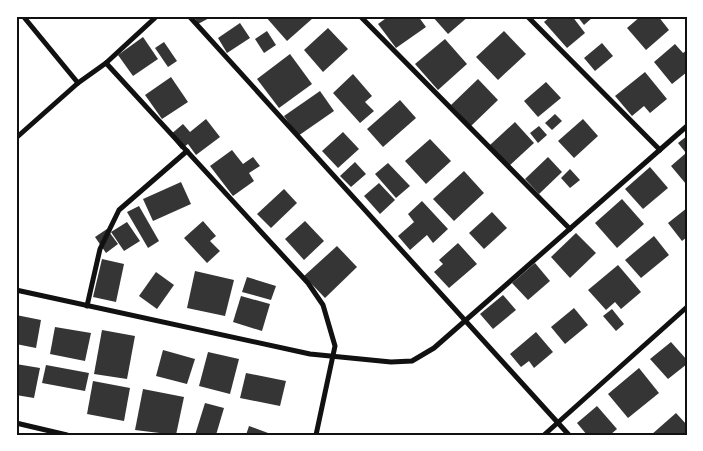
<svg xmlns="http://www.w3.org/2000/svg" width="703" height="451" viewBox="0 0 703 451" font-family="Roboto,sans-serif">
  <rect width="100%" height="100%" fill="#fff"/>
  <!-- building -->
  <g fill="#353535">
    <path d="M 194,16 L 213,16 L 198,24 Z"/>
    <path d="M 265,16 L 312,16 L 313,18 L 287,41 Z"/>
    <path d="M 389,16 L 418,16 L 426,27 L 396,48 L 378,24 Z"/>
    <path d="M 432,16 L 469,16 L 448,34 Z"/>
    <path d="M 551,16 L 572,16 L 585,33 L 567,48 L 544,22 Z"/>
    <path d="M 577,16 L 591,16 L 592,18 L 584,25 Z"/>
    <path d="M 641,16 L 658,16 L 669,30 L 646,50 L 627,28 Z"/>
    <path d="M 240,23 L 250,38 L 227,53 L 218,38 Z"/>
    <path d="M 328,28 L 348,49 L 323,72 L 304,50 Z"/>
    <path d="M 267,31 L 276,45 L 264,53 L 255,39 Z"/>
    <path d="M 504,31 L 526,54 L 498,80 L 476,57 Z"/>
    <path d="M 143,37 L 158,59 L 133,76 L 118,55 Z"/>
    <path d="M 445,39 L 467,64 L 438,90 L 415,64 Z"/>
    <path d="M 164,42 L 177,61 L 168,67 L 155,48 Z"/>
    <path d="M 602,43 L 613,56 L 595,71 L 584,58 Z"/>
    <path d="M 675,44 L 683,53 L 687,50 L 687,72 L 672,84 L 654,62 Z"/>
    <path d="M 290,54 L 312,84 L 279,108 L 257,79 Z"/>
    <path d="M 645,72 L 667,99 L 650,113 L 644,106 L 632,116 L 615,96 Z"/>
    <path d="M 353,74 L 372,96 L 365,102 L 374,111 L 360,123 L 333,93 Z"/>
    <path d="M 171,77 L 188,102 L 162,119 L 145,95 Z"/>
    <path d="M 478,79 L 498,100 L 471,126 L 451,105 Z"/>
    <path d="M 546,82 L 561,98 L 538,117 L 524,101 Z"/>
    <path d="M 320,91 L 334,111 L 298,136 L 284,116 Z"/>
    <path d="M 400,100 L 416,118 L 383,147 L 367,129 Z"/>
    <path d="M 555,114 L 562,121 L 552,130 L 545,123 Z"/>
    <path d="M 206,119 L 220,137 L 196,155 L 188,144 L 181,149 L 170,135 L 183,124 L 190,132 Z"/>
    <path d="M 583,119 L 598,136 L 574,158 L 558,141 Z"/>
    <path d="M 515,122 L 534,143 L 509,166 L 490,145 Z"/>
    <path d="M 539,126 L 547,135 L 538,143 L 530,133 Z"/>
    <path d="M 343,132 L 359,149 L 338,168 L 322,151 Z"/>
    <path d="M 687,136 L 687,183 L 686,184 L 671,166 L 686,153 L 678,143 Z"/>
    <path d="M 430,139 L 451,161 L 426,184 L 405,161 Z"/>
    <path d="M 232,150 L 243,164 L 253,157 L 260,166 L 249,173 L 254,181 L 233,196 L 210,166 Z"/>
    <path d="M 548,157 L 562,172 L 539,194 L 525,179 Z"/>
    <path d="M 355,162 L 366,174 L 351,187 L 340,176 Z"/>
    <path d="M 388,163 L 410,186 L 396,198 L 375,174 Z"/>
    <path d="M 650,167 L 668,188 L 643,209 L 625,189 Z"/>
    <path d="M 570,169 L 580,180 L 570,188 L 561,178 Z"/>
    <path d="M 464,171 L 484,193 L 454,221 L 433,199 Z"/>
    <path d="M 181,182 L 191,204 L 153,221 L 143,199 Z"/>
    <path d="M 379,183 L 395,200 L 380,214 L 364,196 Z"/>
    <path d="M 284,189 L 297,203 L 271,228 L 257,214 Z"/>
    <path d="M 622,199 L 644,224 L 617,248 L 595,223 Z"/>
    <path d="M 422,201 L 448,229 L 433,243 L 427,235 L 410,250 L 398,236 L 414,222 L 408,214 Z"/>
    <path d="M 139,206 L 159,241 L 148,248 L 127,212 Z"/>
    <path d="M 687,208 L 687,237 L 682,241 L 668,223 Z"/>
    <path d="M 492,212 L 507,228 L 484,249 L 469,233 Z"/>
    <path d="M 203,221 L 216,236 L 210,241 L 220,251 L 207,263 L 184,238 Z"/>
    <path d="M 305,221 L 324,241 L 304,260 L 285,239 Z"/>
    <path d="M 127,222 L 140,241 L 124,251 L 111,232 Z"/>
    <path d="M 107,229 L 118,244 L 106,253 L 95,237 Z"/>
    <path d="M 576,233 L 596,253 L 570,278 L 551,257 Z"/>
    <path d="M 654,236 L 669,255 L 641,278 L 625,260 Z"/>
    <path d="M 458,243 L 477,264 L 449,288 L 434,272 L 443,264 L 439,260 Z"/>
    <path d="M 337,246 L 357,267 L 325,298 L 304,276 Z"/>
    <path d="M 102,259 L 124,264 L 116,302 L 93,297 Z"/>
    <path d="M 535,263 L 550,281 L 528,300 L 512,283 Z"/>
    <path d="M 618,265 L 641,292 L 621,309 L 615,302 L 606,310 L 588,290 Z"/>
    <path d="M 195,271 L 234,280 L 225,316 L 187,308 Z"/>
    <path d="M 156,272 L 174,285 L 157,309 L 139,296 Z"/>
    <path d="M 247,277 L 276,286 L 271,300 L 242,292 Z"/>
    <path d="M 503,295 L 516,310 L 493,329 L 480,314 Z"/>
    <path d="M 241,296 L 270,304 L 262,331 L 233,322 Z"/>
    <path d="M 574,308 L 588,325 L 565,344 L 551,327 Z"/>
    <path d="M 612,309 L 624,324 L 616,331 L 603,316 Z"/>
    <path d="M 16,315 L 41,320 L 36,348 L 16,344 Z"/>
    <path d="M 55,327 L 91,333 L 85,361 L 50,354 Z"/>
    <path d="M 102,330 L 135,336 L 127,379 L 94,374 Z"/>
    <path d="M 536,332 L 553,352 L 534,368 L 529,361 L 521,367 L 510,354 Z"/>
    <path d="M 671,342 L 687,360 L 687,364 L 668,379 L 650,359 Z"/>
    <path d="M 163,350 L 195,359 L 187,384 L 156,376 Z"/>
    <path d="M 208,352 L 239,359 L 230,394 L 199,386 Z"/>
    <path d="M 16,364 L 40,368 L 34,398 L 16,395 Z"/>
    <path d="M 46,365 L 89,373 L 85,391 L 42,383 Z"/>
    <path d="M 639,368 L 659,393 L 628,418 L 608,394 Z"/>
    <path d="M 246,373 L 286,381 L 280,406 L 240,398 Z"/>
    <path d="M 93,381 L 130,388 L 124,421 L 87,414 Z"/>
    <path d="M 143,389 L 184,397 L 176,435 L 135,430 Z"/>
    <path d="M 205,403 L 224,408 L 216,435 L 195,435 Z"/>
    <path d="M 597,406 L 617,429 L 610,435 L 587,435 L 577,423 Z"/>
    <path d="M 676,413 L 687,425 L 687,435 L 651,435 Z"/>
    <path d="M 249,426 L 268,433 L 267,435 L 246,435 Z"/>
  </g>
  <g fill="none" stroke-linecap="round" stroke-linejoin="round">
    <!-- minor -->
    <g stroke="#111" stroke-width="5">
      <path d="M 23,16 L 78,83"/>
      <path d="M 189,16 L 569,435"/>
      <path d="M 360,16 L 570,229"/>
      <path d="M 527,16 L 660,150"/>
      <path d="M 106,63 L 308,283 L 323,305 L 335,346 L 316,435"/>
      <path d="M 16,138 L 78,83 L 106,63 L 157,16"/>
      <path d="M 16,290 L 310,354 L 391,362 L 412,361 L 434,348 L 687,126"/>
      <path d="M 87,306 L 100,249 L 119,210 L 187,151"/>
      <path d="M 16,423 L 67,435"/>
      <path d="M 544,435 L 687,307"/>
    </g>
  </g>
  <!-- border -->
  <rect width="703" height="451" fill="none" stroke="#ffffff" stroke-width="35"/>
  <rect x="18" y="18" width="668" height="416" fill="none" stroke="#111" stroke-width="2"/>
</svg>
